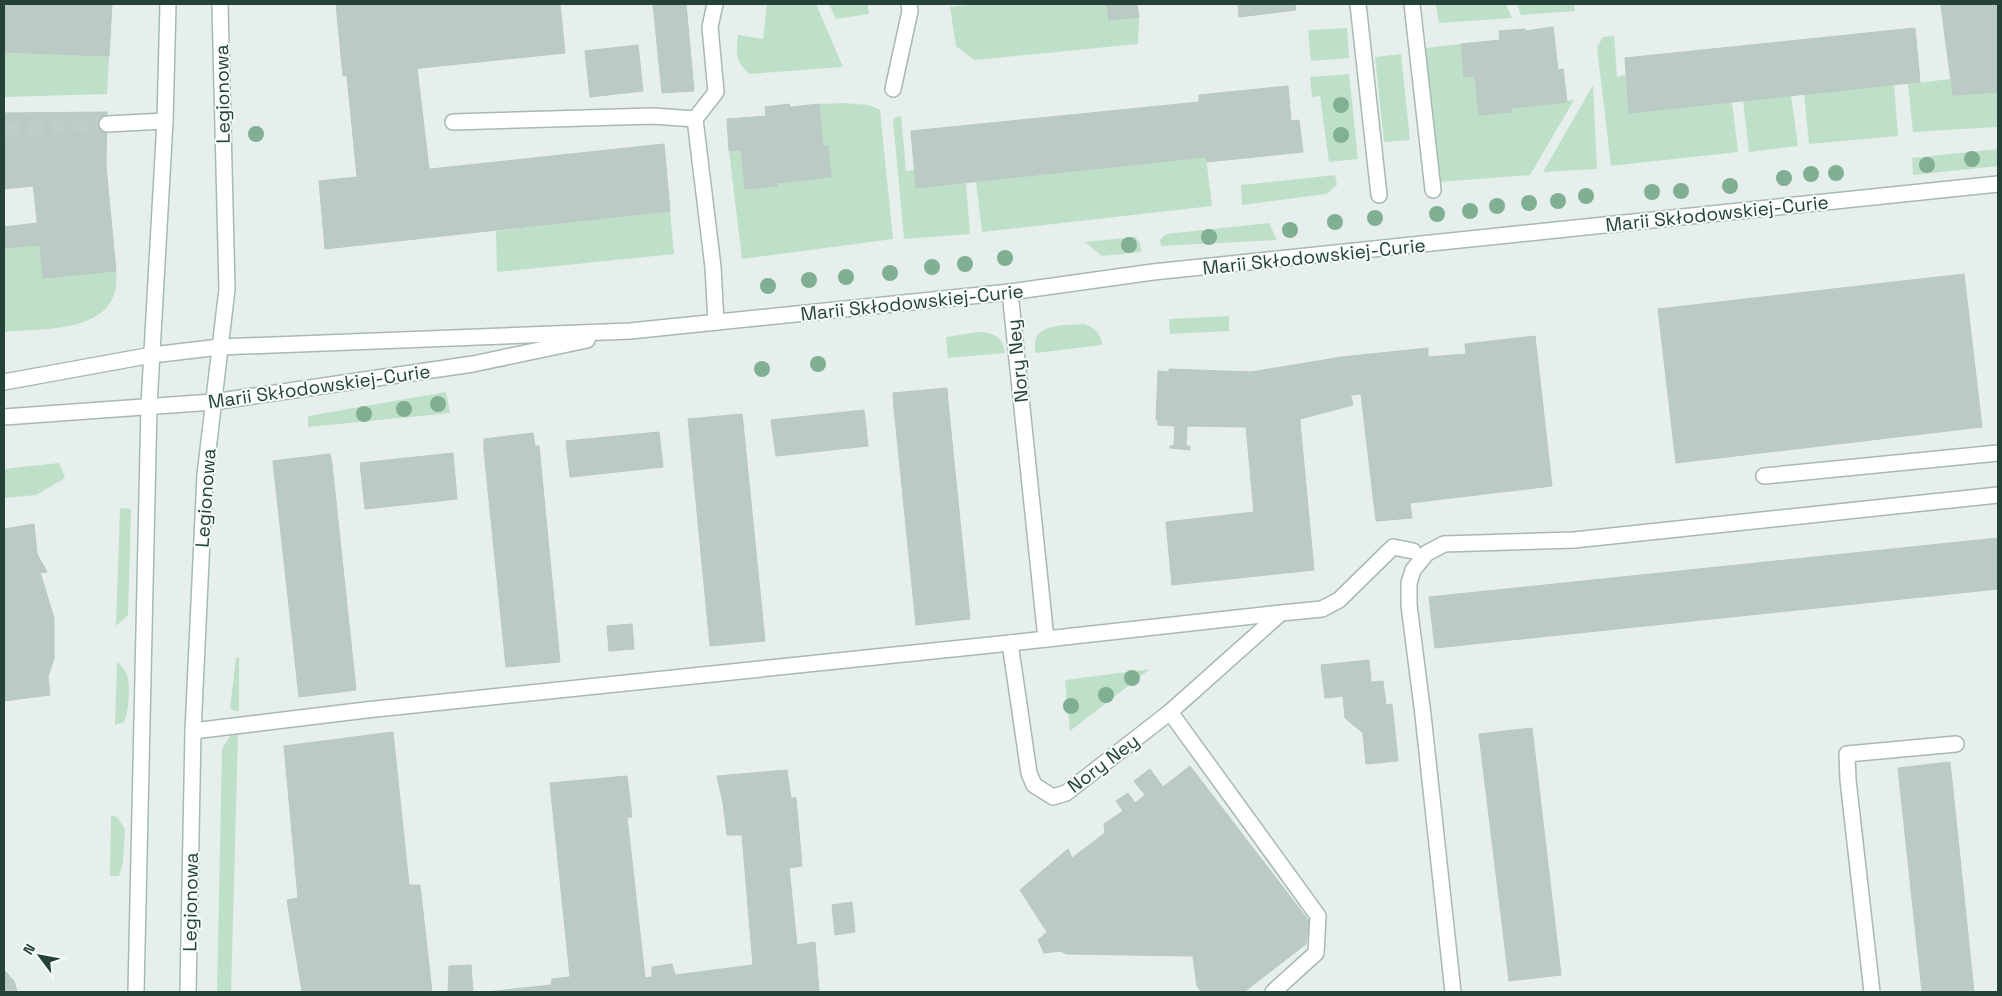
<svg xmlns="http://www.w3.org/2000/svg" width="2002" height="996" viewBox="0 0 2002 996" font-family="'Space Grotesk',sans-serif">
  <rect width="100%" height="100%" fill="#e6efeb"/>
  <!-- green -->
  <g fill="#bfe0c8">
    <path d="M 767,4 L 816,4 L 843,67 L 749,74 C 735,60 736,54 738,35 L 763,39 Z"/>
    <path d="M 829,4 L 868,4 L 869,14 L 836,19 Z"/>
    <path d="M 978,4 L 1107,4 L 1110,20 L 1139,17 L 1138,44 L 974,60 L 956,46 L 950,7 Z"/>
    <path d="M 1436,4 L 1506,4 L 1512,18 L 1439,23 Z"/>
    <path d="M 1517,4 L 1574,4 L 1575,11 L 1521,15 Z"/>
    <path d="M 1347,28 L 1349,58 L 1311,61 L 1308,30 Z"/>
    <path d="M 1614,36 L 1617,77 L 1626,75 L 1629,113 L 1732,102 L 1738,152 L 1611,166 L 1597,47 L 1603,37 Z"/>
    <path d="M 1461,44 L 1464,76 L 1475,76 L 1480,115 L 1511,112 L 1511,108 L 1574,100 L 1530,175 L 1439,182 L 1425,48 Z"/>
    <path d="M 4,52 L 109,56 L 107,94 L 4,97 Z"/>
    <path d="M 1401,54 L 1410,140 L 1384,142 L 1375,57 Z"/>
    <path d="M 1349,74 L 1358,159 L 1329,162 L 1320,96 L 1312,97 L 1310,77 Z"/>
    <path d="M 1950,79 L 1953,95 L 1998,92 L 1998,127 L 1913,132 L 1908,84 Z"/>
    <path d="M 1593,85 L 1597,169 L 1543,172 Z"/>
    <path d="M 1894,85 L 1898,136 L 1809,144 L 1804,93 Z"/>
    <path d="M 1791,95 L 1798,146 L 1749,152 L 1743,100 Z"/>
    <path d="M 844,103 L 869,105 L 880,110 L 893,239 L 742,259 L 729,151 L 741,150 L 745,189 L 777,186 L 777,183 L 831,177 L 828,146 L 823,146 L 819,104 Z"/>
    <path d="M 901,116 L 906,171 L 914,170 L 916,188 L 966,183 L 970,234 L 904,239 L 893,120 L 896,117 Z"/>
    <path d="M 1998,149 L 1998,166 L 1913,175 L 1912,158 Z"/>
    <path d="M 1206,157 L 1212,206 L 982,232 L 976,182 Z"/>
    <path d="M 1335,175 L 1337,185 L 1326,194 L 1242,205 L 1241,185 Z"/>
    <path d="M 670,211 L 674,254 L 497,272 L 496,231 Z"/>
    <path d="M 1269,223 L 1277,240 L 1161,246 L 1160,240 L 1166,234 Z"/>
    <path d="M 1135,237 L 1140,243 L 1141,252 L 1102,256 L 1085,242 Z"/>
    <path d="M 39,245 L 43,278 L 116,271 C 123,334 47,328 4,332 L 4,248 Z"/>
    <path d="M 1229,316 L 1229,331 L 1170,334 L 1169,319 Z"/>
    <path d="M 1084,324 C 1095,328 1101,333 1102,345 L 1036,353 C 1029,322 1063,326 1084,324 Z"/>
    <path d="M 978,332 C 993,332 1004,338 1005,353 L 948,358 L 946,337 Z"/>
    <path d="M 446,392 L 450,413 L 308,427 L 308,416 Z"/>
    <path d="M 59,463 L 65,478 L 36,495 L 4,498 L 4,469 Z"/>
    <path d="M 120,508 L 131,509 L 128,615 L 116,626 Z"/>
    <path d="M 239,657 L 239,711 L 234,711 L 230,708 L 236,658 Z"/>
    <path d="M 117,662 C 121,665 127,672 128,678 C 130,689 129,713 124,722 L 115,725 Z"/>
    <path d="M 1150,669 L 1070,731 L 1065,680 Z"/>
    <path d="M 238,735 L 231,992 L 217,992 L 222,749 L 230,736 Z"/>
    <path d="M 111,815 L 117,817 L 125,829 L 123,862 L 119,876 L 110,876 Z"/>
  </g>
  <!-- building -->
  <g fill="#bbcac4" stroke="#b8c9c2">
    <path d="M 4,4 L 112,4 L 109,56 L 4,52 Z"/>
    <path d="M 336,4 L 560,4 L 565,53 L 343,76 Z"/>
    <path d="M 653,4 L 686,4 L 694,91 L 662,93 Z"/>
    <path d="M 1107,4 L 1137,4 L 1139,17 L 1109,20 Z"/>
    <path d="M 1238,4 L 1295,4 L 1296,10 L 1239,17 Z"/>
    <path d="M 1941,4 L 1998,4 L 1998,34 L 1945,37 Z"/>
    <path d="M 1553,27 L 1558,70 L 1563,69 L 1567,102 L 1511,108 L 1511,112 L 1479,115 L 1475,76 L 1464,77 L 1461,44 L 1500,40 L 1499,31 L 1525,29 L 1525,31 Z"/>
    <path d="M 1915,28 L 1920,82 L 1629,113 L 1625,58 Z"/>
    <path d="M 1998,34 L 1998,92 L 1953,95 L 1945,37 Z"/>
    <path d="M 638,45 L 643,91 L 590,97 L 585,51 Z"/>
    <path d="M 417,68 L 429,169 L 357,176 L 347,76 Z"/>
    <path d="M 1288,86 L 1291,121 L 1299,120 L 1303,152 L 1207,162 L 1206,157 L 916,188 L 911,131 L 1199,102 L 1199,95 Z"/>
    <path d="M 789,104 L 790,107 L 819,104 L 823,146 L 828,146 L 831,177 L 777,183 L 777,186 L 745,189 L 741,150 L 729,151 L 727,119 L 766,116 L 765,107 Z"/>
    <path d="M 107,112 L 106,166 L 32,173 L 33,186 L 4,189 L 4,113 Z"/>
    <path d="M 664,144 L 670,211 L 325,249 L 319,181 Z"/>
    <path d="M 106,166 L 116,271 L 43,278 L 32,173 Z"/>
    <path d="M 37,223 L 39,245 L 4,248 L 4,227 Z"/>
    <path d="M 1964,274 L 1982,427 L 1676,463 L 1658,309 Z"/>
    <path d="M 1535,336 L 1552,486 L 1410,503 L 1412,518 L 1376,521 L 1361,394 L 1352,395 L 1342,357 L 1428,348 L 1428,357 L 1466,354 L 1465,344 Z"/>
    <path d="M 1342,357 L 1353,405 L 1300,419 L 1300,422 L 1246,427 L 1187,426 L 1186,446 L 1190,446 L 1190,450 L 1170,448 L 1170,446 L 1174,445 L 1175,426 L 1158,425 L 1158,420 L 1156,420 L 1158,371 L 1169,372 L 1169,369 L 1251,372 Z"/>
    <path d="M 947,388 L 948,402 L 894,408 L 893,393 Z"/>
    <path d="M 948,402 L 970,619 L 916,625 L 894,408 Z"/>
    <path d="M 864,410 L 868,446 L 776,456 L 771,420 Z"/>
    <path d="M 742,414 L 743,423 L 689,429 L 688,419 Z"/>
    <path d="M 1300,422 L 1314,570 L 1172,585 L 1166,522 L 1254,512 L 1246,427 Z"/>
    <path d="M 743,423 L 765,641 L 710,646 L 689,429 Z"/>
    <path d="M 659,432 L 663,467 L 570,477 L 566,441 Z"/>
    <path d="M 533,433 L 535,446 L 484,451 L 484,439 Z"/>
    <path d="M 535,446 L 539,446 L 560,662 L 506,667 L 484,451 Z"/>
    <path d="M 453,453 L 457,499 L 365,509 L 360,463 Z"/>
    <path d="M 330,454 L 332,464 L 274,471 L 273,461 Z"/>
    <path d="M 332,464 L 356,690 L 299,697 L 274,471 Z"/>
    <path d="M 34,524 L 37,554 L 47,572 L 4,576 L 4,529 Z"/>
    <path d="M 1998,538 L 1998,589 L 1435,648 L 1429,597 Z"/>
    <path d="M 40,572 L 54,618 L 54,658 L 48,677 L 50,695 L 4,701 L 4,576 Z"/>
    <path d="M 632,624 L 634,649 L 609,651 L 607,626 Z"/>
    <path d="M 1369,660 L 1371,682 L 1383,681 L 1386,705 L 1392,704 L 1398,761 L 1366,764 L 1363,733 L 1345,718 L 1343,696 L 1325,698 L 1321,665 Z"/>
    <path d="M 1532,728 L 1561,975 L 1509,981 L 1479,734 Z"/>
    <path d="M 393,732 L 409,885 L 420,885 L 432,992 L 302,992 L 287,900 L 298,898 L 284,746 Z"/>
    <path d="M 1950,762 L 1974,992 L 1922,992 L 1898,768 Z"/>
    <path d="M 1190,766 L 1309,921 L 1306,944 L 1244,992 L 1202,992 L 1197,986 L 1193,956 L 1066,954 L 1061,951 L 1044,953 L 1038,940 L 1047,932 L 1020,890 L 1068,849 L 1072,858 L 1105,833 L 1104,824 L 1123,811 L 1116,801 L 1128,793 L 1135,803 L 1145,795 L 1134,781 L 1150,769 L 1163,787 Z"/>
    <path d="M 787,770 L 791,798 L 796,798 L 802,866 L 789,868 L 797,945 L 815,942 L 819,992 L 486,992 L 551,985 L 552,979 L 570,977 L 550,783 L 627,776 L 632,817 L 627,817 L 645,978 L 652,977 L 652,967 L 672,964 L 675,975 L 753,965 L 742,835 L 727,835 L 723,803 L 717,776 Z"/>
    <path d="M 852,902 L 855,932 L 835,935 L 832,905 Z"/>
    <path d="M 471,965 L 473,992 L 448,992 L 449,966 Z"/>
    <path d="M 4,970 L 14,981 L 17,992 L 4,992 Z"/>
  </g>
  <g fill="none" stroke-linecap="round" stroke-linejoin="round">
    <!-- minor-tunnel -->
    <path stroke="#bfccc8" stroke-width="15" stroke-dasharray="15 8" stroke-linecap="butt" d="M 4,130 L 107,124"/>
    <!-- service casing -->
    <g stroke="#a8b8b2" stroke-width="18">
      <g id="service">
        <path d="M 715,4 L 710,27 L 716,92 L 695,119 L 713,267 L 716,322"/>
        <path d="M 893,89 L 910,11 L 909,4"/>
        <path d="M 453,122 L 653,116 L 695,119"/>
        <path d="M 107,124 L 165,121"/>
        <path d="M 1764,476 L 1998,453"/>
        <path d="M 1170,712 L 1318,916 L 1316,953 L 1273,992"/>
        <path d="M 193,731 L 366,710 L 1010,643"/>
        <path d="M 1453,992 L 1423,715 L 1409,605 L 1409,583 L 1413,570 L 1427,553 L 1444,544 L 1574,540 L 1998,495"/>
      </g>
    </g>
    <!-- pedestrian casing -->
    <g stroke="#a8b8b2" stroke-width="18">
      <g id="pedestrian">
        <path d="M 1358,4 L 1379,195"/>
        <path d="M 1412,4 L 1433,190"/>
      </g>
    </g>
    <!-- minor casing -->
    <g stroke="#a8b8b2" stroke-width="18">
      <g id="minor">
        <path d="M 1010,292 L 1046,639"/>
        <path d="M 1281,613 L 1170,712 L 1066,793 L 1053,797 L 1034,785 L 1029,773 L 1010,643 L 1281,613 L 1322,609 L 1339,600 L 1393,547 L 1413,551"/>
        <path d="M 1872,992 L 1848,780 L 1847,754 L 1956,744"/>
      </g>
    </g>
    <!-- tertiary casing -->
    <g stroke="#a8b8b2" stroke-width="18">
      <g id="tertiary">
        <path d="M 4,382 L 152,355 L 220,347 L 630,331 L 1010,292 L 1153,272 L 1998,184"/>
        <path d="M 4,417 L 213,402 L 473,364 L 587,340"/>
      </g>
    </g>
    <!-- secondary casing -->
    <g stroke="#a4bbb3" stroke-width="18">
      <g id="secondary">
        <path d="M 136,992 L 149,405 L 165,121 L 168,4"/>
        <path d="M 188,992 L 193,731 L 205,475 L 227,289 L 220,4"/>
      </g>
    </g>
    <!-- service -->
    <use href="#service" stroke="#fff" stroke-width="15"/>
    <!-- pedestrian -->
    <use href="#pedestrian" stroke="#fff" stroke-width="15"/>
    <!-- minor -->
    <use href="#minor" stroke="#fff" stroke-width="15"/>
    <!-- tertiary -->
    <use href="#tertiary" stroke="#fff" stroke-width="15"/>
    <!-- secondary -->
    <use href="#secondary" stroke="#fff" stroke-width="15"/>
  </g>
  <!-- trees -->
  <g fill="#80af93">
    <circle cx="1341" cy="105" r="8"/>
    <circle cx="256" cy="134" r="8"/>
    <circle cx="1341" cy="135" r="8"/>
    <circle cx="1972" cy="159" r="8"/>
    <circle cx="1927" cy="165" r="8"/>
    <circle cx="1836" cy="173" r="8"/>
    <circle cx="1811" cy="174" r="8"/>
    <circle cx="1784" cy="178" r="8"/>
    <circle cx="1730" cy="186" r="8"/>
    <circle cx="1681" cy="191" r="8"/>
    <circle cx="1652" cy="192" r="8"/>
    <circle cx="1586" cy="196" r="8"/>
    <circle cx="1558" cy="201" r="8"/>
    <circle cx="1529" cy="203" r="8"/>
    <circle cx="1497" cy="206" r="8"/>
    <circle cx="1470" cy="211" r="8"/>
    <circle cx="1437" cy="214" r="8"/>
    <circle cx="1375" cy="218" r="8"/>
    <circle cx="1335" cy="222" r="8"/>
    <circle cx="1290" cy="230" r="8"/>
    <circle cx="1209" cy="237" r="8"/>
    <circle cx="1129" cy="245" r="8"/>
    <circle cx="1005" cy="258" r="8"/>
    <circle cx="965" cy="264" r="8"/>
    <circle cx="932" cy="267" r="8"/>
    <circle cx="890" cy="273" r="8"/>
    <circle cx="846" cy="277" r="8"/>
    <circle cx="809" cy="280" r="8"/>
    <circle cx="768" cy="286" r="8"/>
    <circle cx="818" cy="364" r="8"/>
    <circle cx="762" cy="369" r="8"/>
    <circle cx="438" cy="404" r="8"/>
    <circle cx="404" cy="409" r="8"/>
    <circle cx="364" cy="414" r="8"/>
    <circle cx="1132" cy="678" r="8"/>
    <circle cx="1106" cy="695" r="8"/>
    <circle cx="1071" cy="706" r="8"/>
  </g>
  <g text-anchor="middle" stroke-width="4" stroke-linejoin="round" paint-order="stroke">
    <!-- street labels -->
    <g font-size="19" fill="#24423a" stroke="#f7fbf9">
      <text transform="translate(222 94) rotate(-91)" y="7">Legionowa</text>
      <text transform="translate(1717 213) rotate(-6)" y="7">Marii Skłodowskiej-Curie</text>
      <text transform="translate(1314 256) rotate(-6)" y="7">Marii Skłodowskiej-Curie</text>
      <text transform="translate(912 302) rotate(-6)" y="7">Marii Skłodowskiej-Curie</text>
      <text transform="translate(1017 361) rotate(-96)" y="7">Nory Ney</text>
      <text transform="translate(319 386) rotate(-8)" y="7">Marii Skłodowskiej-Curie</text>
      <text transform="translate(205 498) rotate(-86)" y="7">Legionowa</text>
      <text transform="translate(1103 763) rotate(-37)" y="7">Nory Ney</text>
      <text transform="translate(190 902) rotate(-89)" y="7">Legionowa</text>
    </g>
  </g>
  <!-- border -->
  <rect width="2002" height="996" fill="none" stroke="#24423a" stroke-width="10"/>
  <!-- north arrow -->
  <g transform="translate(40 956) rotate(302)" stroke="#f7fbf9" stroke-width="4" paint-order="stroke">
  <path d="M0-4L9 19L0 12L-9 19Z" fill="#24423a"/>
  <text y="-8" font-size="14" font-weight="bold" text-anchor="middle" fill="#24423a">N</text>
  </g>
</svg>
